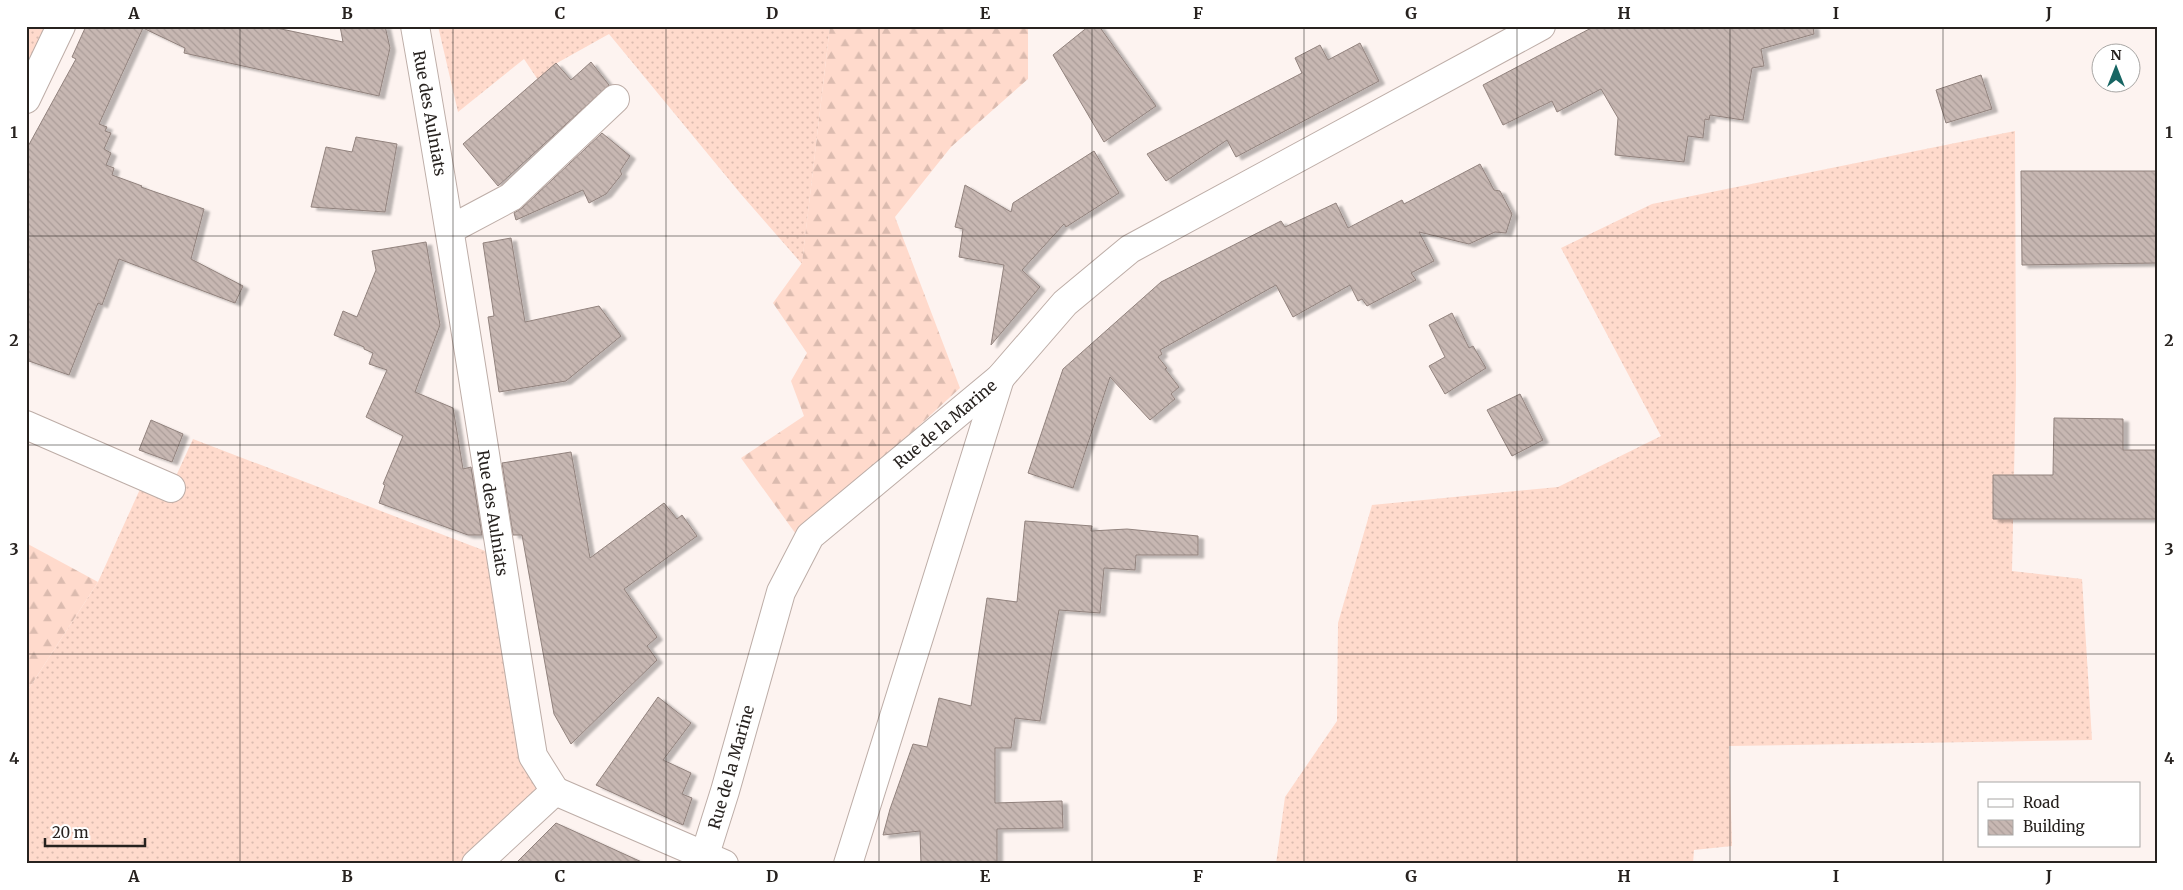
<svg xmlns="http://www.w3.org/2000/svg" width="2183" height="890" viewBox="0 0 2183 890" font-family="Merriweather,serif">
  <defs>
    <pattern id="grass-dots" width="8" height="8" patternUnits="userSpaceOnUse" patternTransform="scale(1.25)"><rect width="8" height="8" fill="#ffdacc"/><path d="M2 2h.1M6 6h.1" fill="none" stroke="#dbbbaf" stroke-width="1.8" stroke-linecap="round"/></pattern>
    <pattern id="forest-firs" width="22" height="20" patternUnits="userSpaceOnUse" patternTransform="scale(1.25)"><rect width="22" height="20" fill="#ffdacc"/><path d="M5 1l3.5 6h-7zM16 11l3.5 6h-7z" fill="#dbbbaf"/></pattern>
    <pattern id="building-back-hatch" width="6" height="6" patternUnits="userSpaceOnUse" patternTransform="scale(1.25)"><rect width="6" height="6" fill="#c7b7b2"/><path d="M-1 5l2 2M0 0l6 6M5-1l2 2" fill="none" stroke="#ab9d99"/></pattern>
    <filter id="shadow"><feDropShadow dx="5.5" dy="3" stdDeviation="1" flood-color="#0004"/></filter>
  </defs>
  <rect width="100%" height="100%" fill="#fdf3f0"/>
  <!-- grass -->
  <g fill="url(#grass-dots)">
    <path d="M 26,26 L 61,26 L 26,99 Z"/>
    <path d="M 438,26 L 830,26 L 802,264 L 740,193 L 609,34 L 557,63 L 538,80 L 524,59 L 458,112 Z"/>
    <path d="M 2015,131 L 2016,381 L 2012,571 L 2082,579 L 2092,740 L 1729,746 L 1732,846 L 1694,850 L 1693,864 L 1276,864 L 1285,797 L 1337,721 L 1338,623 L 1372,505 L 1558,487 L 1661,436 L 1561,248 L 1652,204 Z"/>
    <path d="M 193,439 L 501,557 L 555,791 L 465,864 L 26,864 L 26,693 L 98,582 L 146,476 L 171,487 Z"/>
  </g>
  <!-- forest -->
  <g fill="url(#forest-firs)">
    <path d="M 830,26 L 1028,26 L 1028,79 L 951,147 L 895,217 L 960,388 L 798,537 L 741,458 L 804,416 L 791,381 L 807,353 L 773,303 L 802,263 Z"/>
    <path d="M 26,543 L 98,582 L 26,693 Z"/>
  </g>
  <!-- building -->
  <g fill="url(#building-back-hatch)" stroke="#91827d" filter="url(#shadow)">
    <path d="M 86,26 L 267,26 L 343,42 L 340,26 L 385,26 L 390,48 L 379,96 L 184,53 L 185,48 L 143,28 L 99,124 L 107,127 L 105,131 L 111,133 L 104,149 L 111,153 L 106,165 L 114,168 L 112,175 L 142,186 L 141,187 L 204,209 L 191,259 L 243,286 L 235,303 L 119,259 L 102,305 L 98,303 L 69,375 L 26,360 L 26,150 L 76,59 L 72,57 Z"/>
    <path d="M 1089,26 L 1099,26 L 1156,106 L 1104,142 L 1053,55 Z"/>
    <path d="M 1595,26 L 1813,26 L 1814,34 L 1761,49 L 1764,66 L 1752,68 L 1743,120 L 1710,115 L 1709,120 L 1705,119 L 1703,138 L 1688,136 L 1684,162 L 1615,155 L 1618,118 L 1601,89 L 1557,112 L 1552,101 L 1503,125 L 1483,85 Z"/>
    <path d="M 1360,43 L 1379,81 L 1236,157 L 1227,140 L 1166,181 L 1147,154 L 1302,73 L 1295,58 L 1320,45 L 1328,60 Z"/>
    <path d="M 591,62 L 609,85 L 498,186 L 463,144 L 556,63 L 571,80 Z"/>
    <path d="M 1981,75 L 1992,109 L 1946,123 L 1936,90 Z"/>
    <path d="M 602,133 L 630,156 L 620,171 L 622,174 L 606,194 L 589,203 L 583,190 L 516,220 L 514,213 L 522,208 Z"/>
    <path d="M 356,137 L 397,144 L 385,212 L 311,207 L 326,147 L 352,152 Z"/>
    <path d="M 1094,151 L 1119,193 L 1066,227 L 1064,224 L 1022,270 L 1040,287 L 991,345 L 1004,265 L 959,257 L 963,229 L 955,227 L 965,185 L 1011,212 L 1013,203 Z"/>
    <path d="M 1480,164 L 1494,190 L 1500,191 L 1512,214 L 1506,233 L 1495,232 L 1469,244 L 1419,232 L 1434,261 L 1411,273 L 1416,280 L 1367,306 L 1362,299 L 1358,301 L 1350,285 L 1293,317 L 1276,285 L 1160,350 L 1162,354 L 1158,357 L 1167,368 L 1165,369 L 1179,387 L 1171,394 L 1175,399 L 1150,420 L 1110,377 L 1073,488 L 1028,473 L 1063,369 L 1161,282 L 1281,221 L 1285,227 L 1336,203 L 1348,228 L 1402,200 L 1404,204 Z"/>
    <path d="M 2021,171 L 2157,171 L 2157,263 L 2022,265 Z"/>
    <path d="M 511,238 L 525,322 L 599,306 L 621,336 L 566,381 L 499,392 L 488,317 L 494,316 L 483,243 Z"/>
    <path d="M 426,242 L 440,325 L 415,392 L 453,408 L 463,469 L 471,467 L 482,535 L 468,535 L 379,503 L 385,485 L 383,484 L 403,436 L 366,417 L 387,370 L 369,364 L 373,353 L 364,349 L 364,347 L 334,335 L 343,311 L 357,317 L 376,270 L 372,251 Z"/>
    <path d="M 1452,313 L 1469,348 L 1473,346 L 1486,368 L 1445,394 L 1429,366 L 1445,357 L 1429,325 Z"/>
    <path d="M 1520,394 L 1543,440 L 1512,456 L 1487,410 Z"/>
    <path d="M 2054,418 L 2123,419 L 2123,450 L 2157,450 L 2157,519 L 1993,519 L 1993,475 L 2053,475 Z"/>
    <path d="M 151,420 L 183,434 L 172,462 L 139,450 Z"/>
    <path d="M 571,452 L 590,558 L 664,503 L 677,519 L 682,515 L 697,536 L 624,589 L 657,637 L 647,646 L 657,660 L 571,744 L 554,714 L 522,535 L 513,535 L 502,463 Z"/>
    <path d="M 1025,521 L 1092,526 L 1091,531 L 1127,529 L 1198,536 L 1198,555 L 1136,555 L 1135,570 L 1104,568 L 1100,613 L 1059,610 L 1040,721 L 1015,718 L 1011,748 L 995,748 L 995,803 L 1062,801 L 1063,828 L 997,829 L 997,864 L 921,864 L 920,831 L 883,835 L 890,809 L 913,744 L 927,747 L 939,698 L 971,706 L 987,598 L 1017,602 Z"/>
    <path d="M 658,697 L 691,723 L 663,760 L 691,773 L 682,794 L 692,798 L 683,825 L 596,785 Z"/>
    <path d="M 556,823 L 646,864 L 515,864 Z"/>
  </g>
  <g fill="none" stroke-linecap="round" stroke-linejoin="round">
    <!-- minor casing -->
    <g stroke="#bdada7" stroke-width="30">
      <g id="minor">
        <path d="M 415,26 C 458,269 493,513 533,756 L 555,791"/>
        <path d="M 26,99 L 61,26"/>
        <path d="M 451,229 L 511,197 L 615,99"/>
        <path d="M 26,425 L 171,488"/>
        <path d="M 555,791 L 724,864"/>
        <path d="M 476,864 L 555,791"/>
        <path d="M 702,864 L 725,791 L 781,592 L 810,536 L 1000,378 L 1065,303 L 1130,249 L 1541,26"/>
        <path d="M 848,864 L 1000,378"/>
      </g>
    </g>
    <!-- minor -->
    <use href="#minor" stroke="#fff" stroke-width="28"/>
  </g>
  <!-- grid -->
  <path fill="none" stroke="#27221f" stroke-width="1" stroke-opacity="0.55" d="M 240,26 L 240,864M 453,26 L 453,864M 666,26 L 666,864M 879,26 L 879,864M 1092,26 L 1092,864M 1304,26 L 1304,864M 1517,26 L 1517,864M 1730,26 L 1730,864M 1943,26 L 1943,864M 26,236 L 2157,236M 26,445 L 2157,445M 26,654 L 2157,654"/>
  <g text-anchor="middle" stroke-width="4" stroke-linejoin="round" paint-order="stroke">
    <!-- street labels -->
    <g font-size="16" fill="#27221f" stroke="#fff">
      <text transform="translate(430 113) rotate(80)" y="6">Rue des Aulniats</text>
      <text transform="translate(945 424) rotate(-40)" y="6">Rue de la Marine</text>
      <text transform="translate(493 513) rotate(81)" y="6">Rue des Aulniats</text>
      <text transform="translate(731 767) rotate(-74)" y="6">Rue de la Marine</text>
    </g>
  </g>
  <!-- border -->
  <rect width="2183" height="890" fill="none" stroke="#ffffff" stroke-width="55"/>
  <!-- legend -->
  <rect x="1978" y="782" width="162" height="65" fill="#ffffff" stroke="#a9a7a5"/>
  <rect x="1988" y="799" width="25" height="8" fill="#ffffff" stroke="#a9a7a5"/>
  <text x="2023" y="808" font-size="15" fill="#27221f">Road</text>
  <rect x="1988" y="820" width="25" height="15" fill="url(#building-back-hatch)" stroke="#a9a7a5"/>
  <text x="2023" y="832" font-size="15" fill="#27221f">Building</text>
  <!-- north arrow -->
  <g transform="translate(2116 68)"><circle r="24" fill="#ffffff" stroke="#a9a7a5"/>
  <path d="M0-4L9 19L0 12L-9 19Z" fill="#176563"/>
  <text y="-8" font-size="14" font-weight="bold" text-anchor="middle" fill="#27221f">N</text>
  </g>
  <!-- scale -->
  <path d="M45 838v8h100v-8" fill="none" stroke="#27221f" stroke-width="2.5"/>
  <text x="52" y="838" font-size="15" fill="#27221f" stroke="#ffffff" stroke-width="4" paint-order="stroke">20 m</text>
  <rect x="28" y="28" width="2128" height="834" fill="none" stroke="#27221f" stroke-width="2"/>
  <g font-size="16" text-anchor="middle" font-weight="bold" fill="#27221f">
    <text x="134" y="19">A</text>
    <text x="347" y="19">B</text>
    <text x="560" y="19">C</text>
    <text x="772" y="19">D</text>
    <text x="985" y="19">E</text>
    <text x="1198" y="19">F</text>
    <text x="1411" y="19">G</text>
    <text x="1624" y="19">H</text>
    <text x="1836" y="19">I</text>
    <text x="2049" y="19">J</text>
    <text x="14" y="138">1</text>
    <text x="2169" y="138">1</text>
    <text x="14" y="346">2</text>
    <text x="2169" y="346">2</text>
    <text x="14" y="555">3</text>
    <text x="2169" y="555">3</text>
    <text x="14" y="764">4</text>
    <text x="2169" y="764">4</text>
    <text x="134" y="882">A</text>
    <text x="347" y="882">B</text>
    <text x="560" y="882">C</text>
    <text x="772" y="882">D</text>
    <text x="985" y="882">E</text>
    <text x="1198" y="882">F</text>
    <text x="1411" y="882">G</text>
    <text x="1624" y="882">H</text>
    <text x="1836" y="882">I</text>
    <text x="2049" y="882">J</text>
  </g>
</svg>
